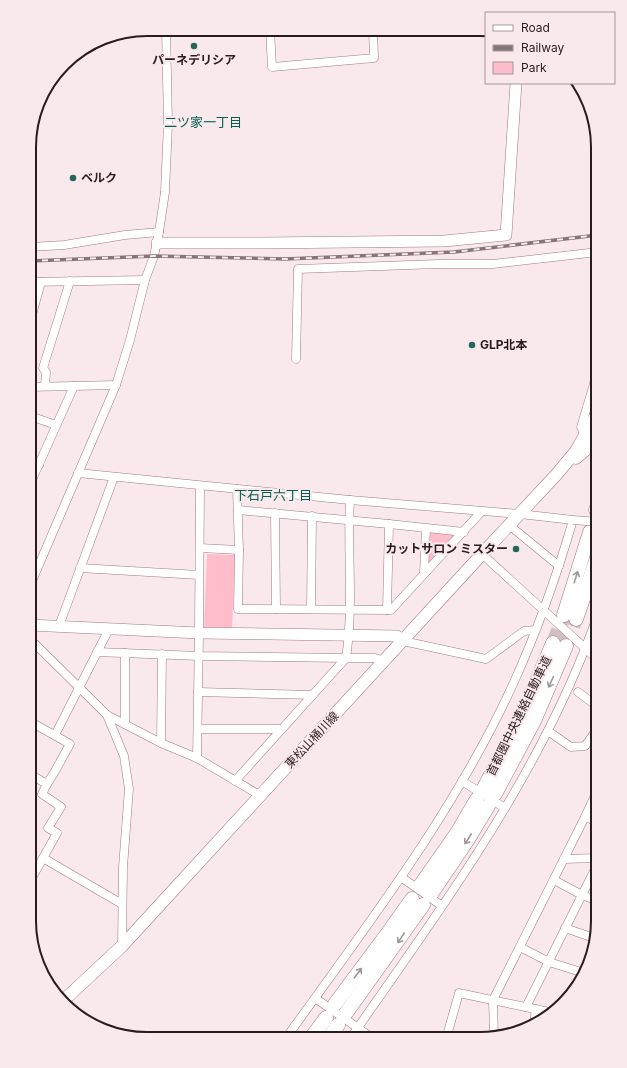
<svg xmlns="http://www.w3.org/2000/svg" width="627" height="1068" viewBox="0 0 627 1068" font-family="Inter,'Noto Sans JP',sans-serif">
  <rect width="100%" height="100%" fill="#fae9ec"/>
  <!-- green -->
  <g fill="#ffbdcb">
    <path d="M 430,531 L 454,534 L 455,537 L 431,563 L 428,562 L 428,534 Z"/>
    <path d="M 207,554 L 235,555 L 232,630 L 204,629 Z"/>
  </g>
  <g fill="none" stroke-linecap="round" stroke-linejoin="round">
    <!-- highway-tunnel -->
    <g stroke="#d0c0c3" stroke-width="14" stroke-dasharray="14 7" stroke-linecap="butt">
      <path d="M 553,643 L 564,615"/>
      <path d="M 566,646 L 576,619"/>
    </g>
    <!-- street casing -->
    <g stroke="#a07a81" stroke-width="9">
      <g id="street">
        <path d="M 270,30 L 272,67 L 374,58 L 373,30"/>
        <path d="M 30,247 L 64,245 L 125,235 L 159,232"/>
        <path d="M 30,282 L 145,280"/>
        <path d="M 30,322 L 41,282"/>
        <path d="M 296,359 L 298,269 L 438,264 L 493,264 L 598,252"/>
        <path d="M 45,386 L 46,372 L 43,368 L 70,281"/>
        <path d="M 30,387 L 116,385"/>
        <path d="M 30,416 L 56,425"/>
        <path d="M 585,436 L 581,427 L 594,384 L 598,354"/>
        <path d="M 78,473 L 350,500 L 520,514 L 573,520 C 557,575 538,629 514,682 C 456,810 368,924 286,1038"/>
        <path d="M 30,484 L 74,386"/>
        <path d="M 237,489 L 239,550 L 238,609 L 391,610 L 482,511"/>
        <path d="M 238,510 L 389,524 L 464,532"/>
        <path d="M 275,513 L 276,609"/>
        <path d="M 509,525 L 559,566"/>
        <path d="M 200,548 L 239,550"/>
        <path d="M 482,554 L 598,660"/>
        <path d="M 80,568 L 199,575"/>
        <path d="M 424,573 L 426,529"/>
        <path d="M 29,588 L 116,385 L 130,340 L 145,280 L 154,256 L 159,232 L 165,192 L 168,124 L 166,29"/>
        <path d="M 311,609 L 312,516"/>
        <path d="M 387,610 L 389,524"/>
        <path d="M 59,626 L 114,477"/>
        <path d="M 29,638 L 107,715 L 161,743 L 197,758 L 261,796"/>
        <path d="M 403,641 L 486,659 L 524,631 L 535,630"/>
        <path d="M 97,652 L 199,656 L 346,658 C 354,606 347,552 350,500"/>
        <path d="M 125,653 L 125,724"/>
        <path d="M 198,692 L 313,695"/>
        <path d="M 578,692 L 598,707"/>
        <path d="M 107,715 L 124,756 L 129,789 L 123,867 L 122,946"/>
        <path d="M 29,721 L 70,744 L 54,773 L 47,784"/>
        <path d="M 198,729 L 282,729"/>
        <path d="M 548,731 L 571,747 L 585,746 L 598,728"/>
        <path d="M 55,735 L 109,629"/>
        <path d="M 161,743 L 162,654"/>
        <path d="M 197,758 L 199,633 L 200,486"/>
        <path d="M 235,781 L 346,658 L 375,658 L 385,661"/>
        <path d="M 462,781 L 505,808"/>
        <path d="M 585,817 L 598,822"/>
        <path d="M 43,858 L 122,904"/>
        <path d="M 564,859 L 598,858"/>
        <path d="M 401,877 L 442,906"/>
        <path d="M 554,880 L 582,895 L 598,901"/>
        <path d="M 29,883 L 57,833 L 48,828 L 61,807 L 42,794 L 47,784 L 31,775 L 29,778"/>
        <path d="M 565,928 L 594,938"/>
        <path d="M 520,947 L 549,962 L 581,972"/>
        <path d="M 315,998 L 368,1035 L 389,1039"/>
        <path d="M 526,1007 L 598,863"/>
        <path d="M 534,1024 L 536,1009"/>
        <path d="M 494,1037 L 493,1000 L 585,817 L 598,789"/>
        <path d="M 350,1039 C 445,902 543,772 598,614"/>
        <path d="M 446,1039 L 459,993 L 554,1013"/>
      </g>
    </g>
    <!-- secondary casing -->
    <g stroke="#a07a81" stroke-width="12">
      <g id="secondary">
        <path d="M 157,243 L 262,243 L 444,241 L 506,235 L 516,83"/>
        <path d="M 30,462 L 38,464"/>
        <path d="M 29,625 L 199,633 L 397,636 L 403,641"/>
      </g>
    </g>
    <!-- primary casing -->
    <g stroke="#a07a81" stroke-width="13">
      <g id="primary">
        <path d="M 576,458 L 598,439"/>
        <path d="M 64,1000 L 122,946 L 482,554 L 556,475 L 576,451 L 598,412"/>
      </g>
    </g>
    <!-- highway casing -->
    <g stroke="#a07a81" stroke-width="15">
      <g id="highway">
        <path d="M 596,510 L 598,504"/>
        <path d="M 564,615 L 590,532"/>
        <path d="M 576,619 L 598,555"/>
        <path d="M 484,788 L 522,716 L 553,643"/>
        <path d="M 495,794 L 534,721 L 566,646"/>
        <path d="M 420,886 L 457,833 L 477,799"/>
        <path d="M 431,894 L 468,839 L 488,806"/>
        <path d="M 335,1004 L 385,937 L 412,899"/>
        <path d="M 346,1013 L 423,905"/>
        <path d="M 311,1038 L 326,1018"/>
        <path d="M 328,1039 L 338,1025"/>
      </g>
    </g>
    <!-- street -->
    <use href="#street" stroke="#fff" stroke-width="8"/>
    <!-- secondary -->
    <use href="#secondary" stroke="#fff" stroke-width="11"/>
    <!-- primary -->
    <use href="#primary" stroke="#fff" stroke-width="12"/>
    <!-- highway -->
    <use href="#highway" stroke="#fff" stroke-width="14"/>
    <!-- rail casing -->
    <g stroke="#857578" stroke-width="3.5">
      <path id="rail" d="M 30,261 L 154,256 L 285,259 L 454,252 L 598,235"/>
    </g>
    <!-- rail -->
    <use href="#rail" stroke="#fae9ec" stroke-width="2" stroke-dasharray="6" stroke-linecap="butt"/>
    <!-- street-bridge casing -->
    <g stroke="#a07a81" stroke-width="9" stroke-linecap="butt">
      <path id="street-bridge" d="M 573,520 L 598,522"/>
    </g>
    <!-- street-bridge -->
    <use href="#street-bridge" stroke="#fff" stroke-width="8"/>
  </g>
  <!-- one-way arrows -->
  <defs><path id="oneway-shaft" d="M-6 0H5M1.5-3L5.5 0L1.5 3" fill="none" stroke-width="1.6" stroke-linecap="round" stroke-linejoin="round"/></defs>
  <g stroke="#9f989a">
    <use href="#oneway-shaft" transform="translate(576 577) rotate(-72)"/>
    <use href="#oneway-shaft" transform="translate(551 682) rotate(114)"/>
    <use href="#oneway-shaft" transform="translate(468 839) rotate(123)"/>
    <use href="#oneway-shaft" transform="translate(401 938) rotate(124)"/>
    <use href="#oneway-shaft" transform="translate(358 973) rotate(-53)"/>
  </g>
  <!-- markers -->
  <g fill="#236759" stroke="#fae9ec" stroke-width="1.5">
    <circle cx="194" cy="46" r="4"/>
    <circle cx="73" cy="178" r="4"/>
    <circle cx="472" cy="345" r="4"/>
    <circle cx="516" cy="549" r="4"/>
  </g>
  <g text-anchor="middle" stroke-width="4" stroke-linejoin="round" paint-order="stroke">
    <!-- poi labels -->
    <g font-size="12" font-weight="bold" fill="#2a1b1e" stroke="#fae9ec" text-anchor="start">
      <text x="194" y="64" text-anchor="middle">パーネデリシア</text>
      <text x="81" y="182">ベルク</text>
      <text x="480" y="349">GLP北本</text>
      <text x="508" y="553" text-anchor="end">カットサロン ミスター</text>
    </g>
    <!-- street labels -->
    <g font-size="12" fill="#2a1b1e" stroke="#fae9ec">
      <text transform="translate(519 716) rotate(-64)" y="4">首都圏中央連絡自動車道</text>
      <text transform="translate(312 740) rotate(-47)" y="4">東松山桶川線</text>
    </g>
    <!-- neighbourhood labels -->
    <g font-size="13" fill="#046050" stroke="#fae9ec">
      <text x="203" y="127">二ツ家一丁目</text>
      <text x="273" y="500">下石戸六丁目</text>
    </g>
  </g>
  <!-- crop -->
  <path d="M0 0H627V1068H0ZM147 36H480A111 111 0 0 1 591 147V921A111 111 0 0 1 480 1032H147A111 111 0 0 1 36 921V147A111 111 0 0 1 147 36Z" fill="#fae9ec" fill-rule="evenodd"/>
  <path fill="none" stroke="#2a1b1e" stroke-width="2" d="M147 36H480A111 111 0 0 1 591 147V921A111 111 0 0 1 480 1032H147A111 111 0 0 1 36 921V147A111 111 0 0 1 147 36Z"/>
  <!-- legend -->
  <rect x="485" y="12" width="130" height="72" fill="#fae9ec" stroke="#a7979a"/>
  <rect x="493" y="25" width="20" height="6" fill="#ffffff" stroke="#a7979a"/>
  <text x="521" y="32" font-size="12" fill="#2a1b1e">Road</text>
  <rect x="493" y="45" width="20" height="6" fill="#857578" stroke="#a7979a"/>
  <text x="521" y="52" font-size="12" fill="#2a1b1e">Railway</text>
  <rect x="493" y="62" width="20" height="12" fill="#ffbdcb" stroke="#a7979a"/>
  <text x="521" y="72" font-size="12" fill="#2a1b1e">Park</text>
</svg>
